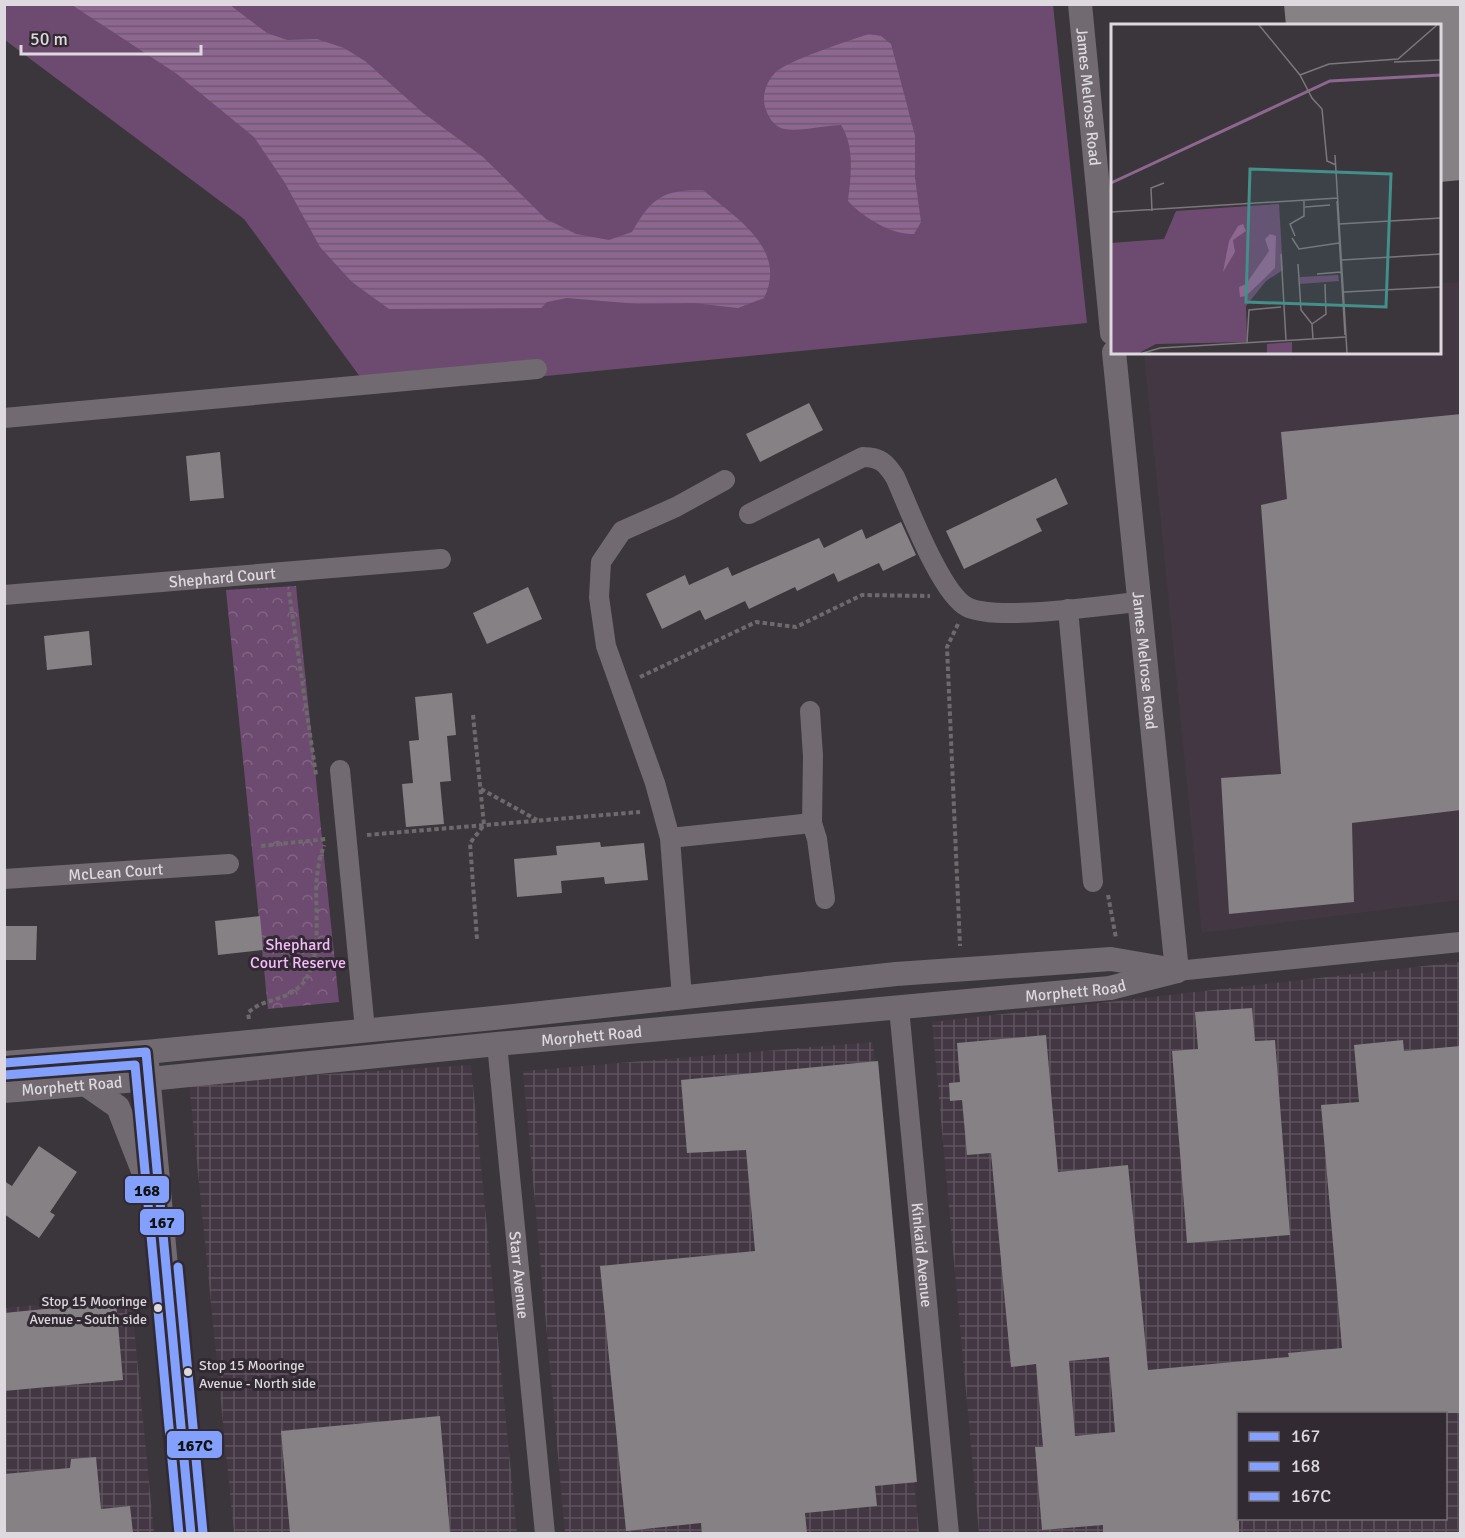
<svg xmlns="http://www.w3.org/2000/svg" width="1465" height="1538" viewBox="0 0 1465 1538" font-family="Signika,sans-serif">
  <defs>
    <pattern id="industrial-grid" width="8" height="8" patternUnits="userSpaceOnUse" patternTransform="scale(1.5)"><rect width="8" height="8" fill="#433744"/><path d="M0 4h8M4 0v8" fill="none" stroke="#5e535f"/></pattern>
    <pattern id="park-crowns" width="20" height="18" patternUnits="userSpaceOnUse" patternTransform="scale(1.5)"><rect width="20" height="18" fill="#6d4b70"/><path d="M2 6a3 3 0 1 1 6 0M12 15a3 3 0 1 1 6 0" fill="none" stroke="#816484"/></pattern>
    <pattern id="water-rules" width="6" height="5" patternUnits="userSpaceOnUse" patternTransform="scale(1.5)"><rect width="6" height="5" fill="#8d6790"/><path d="M0 2.5h6" fill="none" stroke="#6f5871"/></pattern>
  </defs>
  <rect width="100%" height="100%" fill="#3b363b"/>
  <!-- built -->
  <path fill="#433744" d="M 1460,282 L 1460,900 L 1202,933 L 1144,353 L 1440,352 L 1440,283 Z"/>
  <!-- industrial -->
  <g fill="url(#industrial-grid)" fill-rule="evenodd">
    <path d="M 1460,962 L 1460,1533 L 979,1533 L 932,1022 ZM 1238,1414 L 1446,1414 L 1446,1518 L 1238,1518 Z"/>
    <path d="M 873,1042 L 919,1533 L 565,1533 L 523,1071 Z"/>
    <path d="M 471,1065 L 517,1533 L 234,1533 L 189,1083 Z"/>
    <path d="M 131,1296 L 154,1533 L 5,1534 L 5,1308 Z"/>
  </g>
  <!-- grass -->
  <path fill="#6d4b70" d="M 4,5 L 1053,5 L 1087,323 L 372,393 L 244,219 L 5,40 Z"/>
  <!-- park -->
  <path fill="url(#park-crowns)" d="M 296,586 L 339,1002 L 268,1009 L 226,590 Z"/>
  <!-- water -->
  <g fill="url(#water-rules)">
    <path d="M 72,5 L 230,5 L 267,33 L 287,40 L 317,39 L 344,48 L 365,61 L 422,112 L 483,157 L 546,219 L 576,234 L 609,240 L 632,232 C 652,197 663,190 703,190 C 736,218 788,249 764,298 L 738,308 L 694,303 L 638,304 L 567,298 L 547,302 L 541,308 L 389,309 L 352,282 L 320,247 L 285,183 L 254,137 L 177,74 Z"/>
    <path d="M 869,34 L 881,36 L 891,44 L 915,136 L 915,178 L 921,222 L 914,234 C 892,235 864,218 848,201 C 851,177 855,147 841,125 C 826,125 794,133 781,128 C 772,124 768,116 765,107 C 762,95 766,82 775,73 C 786,61 851,40 869,34 Z"/>
  </g>
  <!-- building -->
  <g fill="#858185" fill-rule="evenodd">
    <path d="M 1284,4 L 1461,4 L 1461,180 L 1440,182 L 1440,26 L 1286,26 Z"/>
    <path d="M 809,403 L 823,430 L 760,462 L 746,434 Z"/>
    <path d="M 1461,414 L 1461,810 L 1352,823 L 1354,902 L 1229,914 L 1221,778 L 1281,774 L 1261,505 L 1287,499 L 1281,432 Z"/>
    <path d="M 220,452 L 224,498 L 190,501 L 186,456 Z"/>
    <path d="M 1056,478 L 1068,504 L 1036,519 L 1042,531 L 964,569 L 946,531 Z"/>
    <path d="M 901,522 L 916,555 L 883,571 L 879,563 L 838,582 L 834,573 L 797,591 L 795,587 L 749,609 L 745,601 L 705,620 L 700,610 L 662,629 L 646,594 L 685,575 L 689,585 L 728,567 L 732,576 L 819,538 L 824,548 L 862,529 L 866,539 Z"/>
    <path d="M 528,587 L 542,619 L 487,644 L 473,613 Z"/>
    <path d="M 89,631 L 92,665 L 47,670 L 44,636 Z"/>
    <path d="M 452,693 L 456,735 L 447,736 L 451,781 L 440,782 L 444,824 L 406,827 L 402,784 L 413,783 L 409,741 L 419,740 L 415,697 Z"/>
    <path d="M 600,842 L 601,847 L 644,843 L 648,880 L 605,884 L 604,877 L 561,881 L 562,893 L 517,897 L 514,859 L 557,855 L 556,846 Z"/>
    <path d="M 260,916 L 263,950 L 218,955 L 215,921 Z"/>
    <path d="M 4,926 L 37,926 L 36,960 L 4,960 Z"/>
    <path d="M 1252,1008 L 1255,1041 L 1275,1040 L 1290,1235 L 1187,1243 L 1172,1051 L 1198,1049 L 1195,1012 Z"/>
    <path d="M 1046,1035 L 1058,1172 L 1128,1165 L 1148,1370 L 1265,1359 L 1289,1357 L 1288,1353 L 1342,1348 L 1321,1105 L 1359,1102 L 1354,1045 L 1403,1040 L 1404,1051 L 1461,1046 L 1461,1413 L 1239,1413 L 1239,1533 L 1103,1533 L 1103,1525 L 1042,1530 L 1035,1447 L 1043,1447 L 1036,1364 L 1011,1367 L 991,1153 L 967,1155 L 962,1100 L 950,1101 L 949,1083 L 960,1082 L 957,1043 ZM 1109,1357 L 1115,1432 L 1075,1436 L 1069,1361 Z"/>
    <path d="M 878,1061 L 917,1482 L 875,1486 L 877,1506 L 805,1513 L 807,1533 L 702,1533 L 701,1523 L 626,1531 L 600,1266 L 755,1251 L 746,1150 L 687,1153 L 681,1080 Z"/>
    <path d="M 39,1146 L 77,1172 L 50,1212 L 55,1215 L 39,1238 L 4,1214 L 4,1181 L 12,1186 Z"/>
    <path d="M 116,1302 L 123,1380 L 4,1391 L 4,1313 Z"/>
    <path d="M 440,1416 L 450,1533 L 290,1533 L 281,1431 Z"/>
    <path d="M 96,1457 L 101,1509 L 130,1506 L 133,1533 L 4,1533 L 4,1474 L 70,1468 L 71,1459 Z"/>
  </g>
  <g fill="none" stroke-linecap="round" stroke-linejoin="round">
    <!-- path -->
    <g stroke="#6d696d" stroke-width="4" stroke-dasharray="4.5 3" stroke-linecap="butt">
      <path d="M 289,592 L 316,775"/>
      <path d="M 958,624 L 947,647 L 960,946"/>
      <path d="M 640,677 L 756,622 L 796,627 L 862,595 L 930,596"/>
      <path d="M 473,715 L 484,825 L 470,843 L 477,939"/>
      <path d="M 481,789 L 537,820"/>
      <path d="M 367,835 L 640,812"/>
      <path d="M 261,846 L 326,839"/>
      <path d="M 1108,895 L 1116,938"/>
      <path d="M 249,1019 L 248,1013 C 260,1000 280,1001 294,991 C 327,970 313,909 317,876 C 318,866 321,855 324,845"/>
    </g>
    <!-- minor -->
    <g stroke="#716b71" stroke-width="20">
      <path d="M 4,418 L 537,369"/>
      <path d="M 749,514 L 863,457 C 880,457 886,463 895,477 C 908,506 941,594 967,607 C 997,622 1103,605 1139,602"/>
      <path id="s1" d="M 4,595 L 441,559"/>
      <path d="M 1068,609 L 1093,882"/>
      <path d="M 810,711 L 813,756 L 812,823 L 817,839 L 825,899"/>
      <path d="M 340,770 L 365,1030"/>
      <path d="M 670,838 L 812,823"/>
      <path id="s2" d="M 4,879 L 229,864"/>
      <path d="M 1177,971 L 1460,942"/>
      <path d="M 682,998 L 670,838 L 655,783 L 606,646 L 599,597 L 601,562 L 622,531 L 676,507 L 725,480"/>
      <path id="s3" d="M 899,1008 L 949,1534"/>
      <path id="s4" d="M 497,1044 L 545,1534"/>
    </g>
    <!-- tertiary -->
    <g stroke="#716b71" stroke-width="24">
      <path id="s5" d="M 1080,4 L 1112,333"/>
      <path id="s6" d="M 1114,352 L 1177,971"/>
      <path d="M 4,1063 L 146,1052 L 494,1018 L 896,974 L 1111,959 L 1169,969"/>
      <path d="M 147,1063 L 191,1534"/>
      <path d="M 85,1084 L 118,1107 L 150,1189"/>
      <path id="s7" d="M 4,1091 L 150,1079 L 497,1044 L 1110,988 L 1177,971"/>
    </g>
    <!-- bus-1 casing -->
    <g stroke="#322a33" stroke-width="14">
      <path id="bus-1" d="M 4,1063 L 146,1052 L 191,1534"/>
    </g>
    <!-- bus-2 casing -->
    <g stroke="#322a33" stroke-width="14">
      <path id="bus-2" d="M 5,1075 L 135,1065 L 179,1534"/>
    </g>
    <!-- bus-3 casing -->
    <g stroke="#322a33" stroke-width="14">
      <path id="bus-3" d="M 178,1267 L 203,1533"/>
    </g>
    <!-- bus-1 -->
    <use href="#bus-1" stroke="#83a1fc" stroke-width="9"/>
    <!-- bus-2 -->
    <use href="#bus-2" stroke="#83a1fc" stroke-width="9"/>
    <!-- bus-3 -->
    <use href="#bus-3" stroke="#83a1fc" stroke-width="9"/>
  </g>
  <!-- markers -->
  <g fill="#ded9de" stroke="#322a33" stroke-width="2">
    <circle cx="158" cy="1308" r="5"/>
    <circle cx="188" cy="1372" r="5"/>
  </g>
  <g text-anchor="middle" stroke-width="6" stroke-linejoin="round" paint-order="stroke">
    <!-- bus labels -->
    <g font-size="14" fill="#ded9de" stroke="#322a33" text-anchor="end">
      <text x="147" y="1306">Stop 15 Mooringe<tspan x="147" dy="18">Avenue - South side</tspan></text>
      <text x="199" y="1370" text-anchor="start">Stop 15 Mooringe<tspan x="199" dy="18">Avenue - North side</tspan></text>
    </g>
    <!-- street labels -->
    <g font-size="16" fill="#ded9de" stroke="#322a33">
      <text dy="6" stroke="none"><textPath href="#s5" startOffset="93">James Melrose Road</textPath></text>
      <text dy="6" stroke="none"><textPath href="#s1" startOffset="219">Shephard Court</textPath></text>
      <text dy="6" stroke="none"><textPath href="#s6" startOffset="310">James Melrose Road</textPath></text>
      <text dy="6" stroke="none"><textPath href="#s2" startOffset="112">McLean Court</textPath></text>
      <text dy="6" stroke="none"><textPath href="#s7" startOffset="1076">Morphett Road</textPath></text>
      <text dy="6" stroke="none"><textPath href="#s7" startOffset="590">Morphett Road</textPath></text>
      <text dy="6" stroke="none"><textPath href="#s7" startOffset="68">Morphett Road</textPath></text>
      <text dy="6" stroke="none"><textPath href="#s3" startOffset="248">Kinkaid Avenue</textPath></text>
      <text dy="6" stroke="none"><textPath href="#s4" startOffset="232">Starr Avenue</textPath></text>
    </g>
    <!-- park labels -->
    <g font-size="16" fill="#f9bbfe" stroke="#322a33">
      <text x="298" y="950">Shephard<tspan x="298" dy="18">Court Reserve</tspan></text>
    </g>
  </g>
  <!-- overview -->
  <g transform="translate(1111 24)">
    <rect width="330" height="330" fill="#3b363b"/>
    <path d="M 168,180 L 172,246 L 155,257 L 135,282 L 136,318 L 45,320 L 28,329 L 0,329 L 0,219 L 53,215 L 65,187 Z" fill="#6d4b70"/>
    <path d="M 227,251 L 228,257 L 189,260 L 189,253 ZM 181,318 L 181,329 L 156,329 L 156,320 Z" fill="#6d4b70"/>
    <path d="M 132,200 L 135,207 L 122,216 L 124,228 L 112,248 L 118,217 L 127,202 ZM 159,210 L 165,212 L 164,244 L 135,272 L 129,273 L 128,263 L 135,260 L 158,227 L 154,215 Z" fill="#8d6790"/>
    <path fill="none" stroke="#8d6790" stroke-width="3" d="M 0,159 L 219,57 L 330,51"/>
    <path fill="none" stroke="#7c777c" stroke-width="1.5" d="M 148,1 L 189,51M 283,38 L 330,36M 224,131 L 236,329M 225,141 L 216,137 L 211,85 L 201,74 L 189,51 L 218,40 L 287,35 L 326,1M 226,177 L 234,311M 194,183 L 219,181M 41,187 L 40,164 L 53,159M 0,188 L 227,174M 228,200 L 330,194M 184,212 L 179,200 L 193,192 L 193,176M 181,214 L 188,225 L 228,219M 170,230 L 175,316M 231,236 L 330,230M 187,240 L 190,286 L 201,300M 206,250 L 230,248M 233,268 L 330,263M 202,315 L 201,300 L 215,290 L 214,260M 136,319 L 138,286 L 170,283M 32,329 L 49,324 L 234,313"/>
    <path fill="#438f8a" fill-opacity="0.15" stroke="#438f8a" stroke-width="3" d="M 139,145 L 280,150 L 275,283 L 135,278 Z"/>
    <rect width="330" height="330" fill="none" stroke="#ded9de" stroke-width="3"/>
  </g>
  <g stroke="#322a33" stroke-width="2">
    <rect x="124" y="1175" width="46" height="29" rx="6" fill="#83a1fc"/>
    <rect x="139" y="1208" width="46" height="28" rx="6" fill="#83a1fc"/>
    <rect x="166" y="1430" width="57" height="29" rx="6" fill="#83a1fc"/>
  </g>
  <g font-size="16" text-anchor="middle" font-weight="bold" fill="#111">
    <text x="147" y="1196">168</text>
    <text x="162" y="1228">167</text>
    <text x="195" y="1451">167C</text>
  </g>
  <!-- border -->
  <rect width="1465" height="1538" fill="none" stroke="#ded9de" stroke-width="12"/>
  <!-- legend -->
  <rect x="1237" y="1412" width="210" height="108" fill="#322a33" stroke="#777077" stroke-width="1.5"/>
  <rect x="1249" y="1432" width="30" height="9" fill="#83a1fc" stroke="#777077" stroke-width="1.5"/>
  <text x="1291" y="1442" font-size="18" fill="#ded9de">167</text>
  <rect x="1249" y="1462" width="30" height="9" fill="#83a1fc" stroke="#777077" stroke-width="1.5"/>
  <text x="1291" y="1472" font-size="18" fill="#ded9de">168</text>
  <rect x="1249" y="1492" width="30" height="9" fill="#83a1fc" stroke="#777077" stroke-width="1.5"/>
  <text x="1291" y="1502" font-size="18" fill="#ded9de">167C</text>
  <!-- scale -->
  <path d="M21 45v9h180v-9" fill="none" stroke="#ded9de" stroke-width="3"/>
  <text x="30" y="45" font-size="18" fill="#ded9de" stroke="#322a33" stroke-width="4.5" paint-order="stroke">50 m</text>
</svg>
